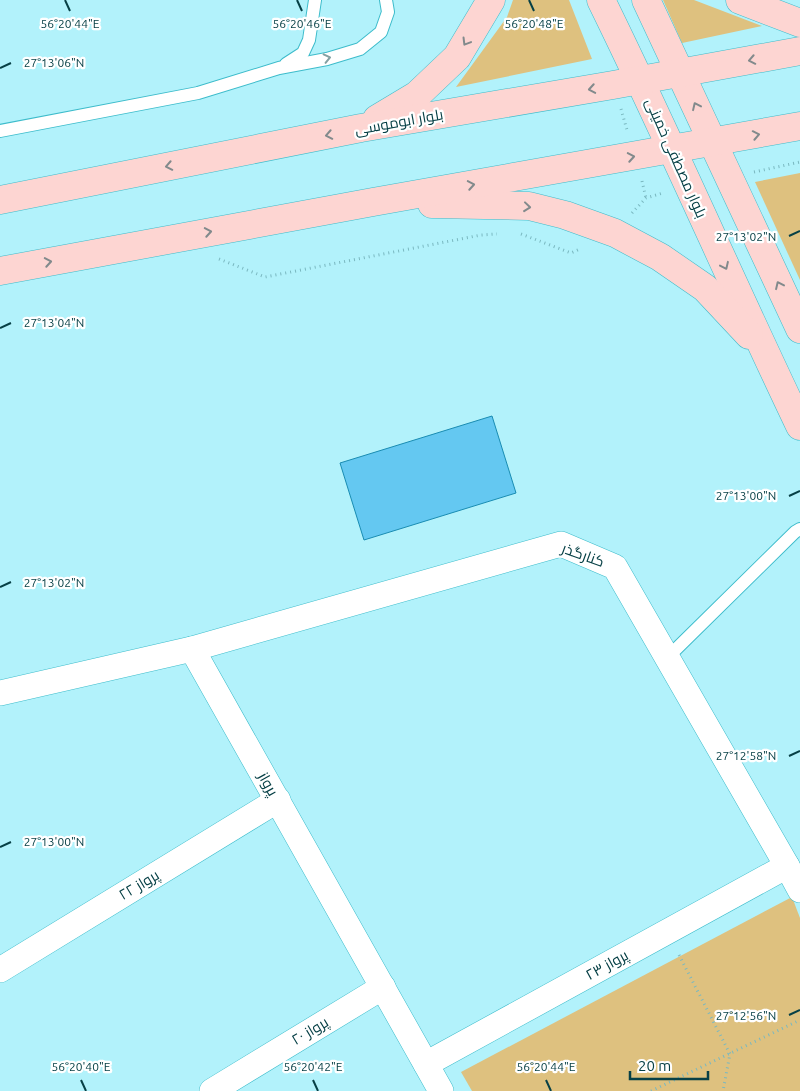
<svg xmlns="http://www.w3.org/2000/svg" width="800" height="1091" viewBox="0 0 800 1091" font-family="Ubuntu,Cairo,sans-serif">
  <rect width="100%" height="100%" fill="#b2f2fb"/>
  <!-- green -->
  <g fill="#dec17f">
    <path d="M 513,0 L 569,0 L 592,59 L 456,87 L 507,17 Z"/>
    <path d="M 663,0 L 694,0 L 762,26 L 682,43 Z"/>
    <path d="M 800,173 L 800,280 L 755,182 Z"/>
    <path d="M 792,897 L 800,918 L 800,1091 L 472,1091 L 461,1072 Z"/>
  </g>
  <!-- building -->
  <path fill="#64c8f1" stroke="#198cb2" d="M 492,416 L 516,493 L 364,540 L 340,463 Z"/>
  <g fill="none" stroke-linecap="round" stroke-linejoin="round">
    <!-- service casing -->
    <g stroke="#3dbccb" stroke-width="14">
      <g id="service">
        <path d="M 286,64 L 303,53 L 309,40 L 315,0"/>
        <path d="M 0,131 L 198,93 L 279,68 L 327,59 L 360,49 L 381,32 L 388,12 L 386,0"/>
        <path d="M 667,658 L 795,532 L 800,529"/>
      </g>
    </g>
    <!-- minor casing -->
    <g stroke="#3dbccb" stroke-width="26">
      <g id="minor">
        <path d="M 192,649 L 561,544 L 615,567 L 787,866 L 800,890"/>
        <path d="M 0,693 L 192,649 L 441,1091"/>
        <path d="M 0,970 L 278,800"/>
        <path d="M 426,1064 L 787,866"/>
        <path d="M 212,1091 L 383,987"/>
      </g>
    </g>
    <!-- secondary casing -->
    <g stroke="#3dbccb" stroke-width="29">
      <g id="secondary">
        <path d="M 601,0 C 670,140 732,284 800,426"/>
        <path d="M 646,0 L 800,329"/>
        <path d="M 740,0 L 800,23"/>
        <path d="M 377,119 L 417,95 L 457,57 L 491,0"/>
        <path d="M 0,200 L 361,128 L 613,85 L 800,51"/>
        <path d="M 432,204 L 529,206 L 565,215 L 615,233 L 660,257 L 705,288 L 749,335"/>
        <path d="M 0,271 L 373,202 L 800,126"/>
      </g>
    </g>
    <!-- path -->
    <g stroke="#7ab8c0" stroke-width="3" stroke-dasharray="1 4" stroke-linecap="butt">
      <path d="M 621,109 L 627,130"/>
      <path d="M 754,172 L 800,162"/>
      <path d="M 642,181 L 646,198"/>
      <path d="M 632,213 L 646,198 L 663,193"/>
      <path d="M 521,234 L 571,253 L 580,249"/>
      <path d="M 219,259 L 265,277 L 481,235 L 497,234"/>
      <path d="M 679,955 L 730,1054 L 723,1091"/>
      <path d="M 651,1091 L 800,1020"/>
    </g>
    <!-- service -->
    <use href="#service" stroke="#fff" stroke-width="12"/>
    <!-- minor -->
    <use href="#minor" stroke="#fff" stroke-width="25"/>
    <!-- secondary -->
    <use href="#secondary" stroke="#fdd5d2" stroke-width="28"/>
  </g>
  <!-- one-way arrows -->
  <defs><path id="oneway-chevron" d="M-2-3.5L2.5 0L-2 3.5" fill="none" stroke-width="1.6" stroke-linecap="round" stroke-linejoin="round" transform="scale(1.25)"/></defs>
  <g stroke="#828a8c">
    <use href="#oneway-chevron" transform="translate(466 42) rotate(121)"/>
    <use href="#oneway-chevron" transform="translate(752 60) rotate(169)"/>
    <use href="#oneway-chevron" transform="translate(592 89) rotate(170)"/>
    <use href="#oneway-chevron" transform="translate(696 106) rotate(-115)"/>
    <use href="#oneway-chevron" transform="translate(329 135) rotate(169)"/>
    <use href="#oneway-chevron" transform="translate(756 135) rotate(-11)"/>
    <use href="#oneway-chevron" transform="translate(631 157) rotate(-10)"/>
    <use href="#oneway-chevron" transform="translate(169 166) rotate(169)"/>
    <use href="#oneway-chevron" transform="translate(471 185) rotate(-10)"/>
    <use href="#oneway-chevron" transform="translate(527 207) rotate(6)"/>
    <use href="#oneway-chevron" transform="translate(208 232) rotate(-10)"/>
    <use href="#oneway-chevron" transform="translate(48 262) rotate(-10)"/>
    <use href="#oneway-chevron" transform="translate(725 266) rotate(65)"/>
    <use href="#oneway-chevron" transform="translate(779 285) rotate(-115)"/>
  </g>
  <use stroke="#83a0a2" href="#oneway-chevron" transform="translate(327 58) rotate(-13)"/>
  <!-- ticks -->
  <path fill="none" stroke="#074046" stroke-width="2" d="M 65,0 L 70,11M 297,0 L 302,11M 529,0 L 534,11M 0,68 L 11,63M 789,236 L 800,231M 0,328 L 11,323M 789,496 L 800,491M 0,587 L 11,582M 789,756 L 800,751M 0,847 L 11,842M 789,1015 L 800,1010M 81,1080 L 86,1091M 313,1080 L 318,1091M 546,1080 L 551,1091"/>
  <g text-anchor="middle" stroke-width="4.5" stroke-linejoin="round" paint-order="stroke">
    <!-- street labels -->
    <g font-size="15" fill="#074046" stroke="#fff">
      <text transform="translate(399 122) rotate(-10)" y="5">بلوار ابوموسی</text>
      <text transform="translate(676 158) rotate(66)" y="5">بلوار مصطفی خمینی</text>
      <text transform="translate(583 555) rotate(20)" y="5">کنارگذر</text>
      <text transform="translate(268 784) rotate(61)" y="5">پرواز</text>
      <text transform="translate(139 885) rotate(-31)" y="5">پرواز ۲۲</text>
      <text transform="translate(607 965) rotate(-29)" y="5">پرواز ۲۳</text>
      <text transform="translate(310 1031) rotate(-31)" y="5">پرواز ۲۰</text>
    </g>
  </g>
  <g font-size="12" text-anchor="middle" fill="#074046" stroke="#fff" stroke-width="4.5" stroke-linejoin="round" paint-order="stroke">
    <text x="70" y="28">56°20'44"E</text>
    <text x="302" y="28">56°20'46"E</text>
    <text x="534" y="28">56°20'48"E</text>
    <text x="54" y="67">27°13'06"N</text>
    <text x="746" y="241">27°13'02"N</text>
    <text x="54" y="327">27°13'04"N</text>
    <text x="746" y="500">27°13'00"N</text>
    <text x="54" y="587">27°13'02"N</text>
    <text x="746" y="760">27°12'58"N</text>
    <text x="54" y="846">27°13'00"N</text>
    <text x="746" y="1020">27°12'56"N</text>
    <text x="81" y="1071">56°20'40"E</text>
    <text x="313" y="1071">56°20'42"E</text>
    <text x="546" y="1071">56°20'44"E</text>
  </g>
  <!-- scale -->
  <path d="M630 1071v8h78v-8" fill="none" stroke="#074046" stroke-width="2.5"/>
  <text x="638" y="1071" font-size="15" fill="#074046" stroke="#ffffff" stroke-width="4" paint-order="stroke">20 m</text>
</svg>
